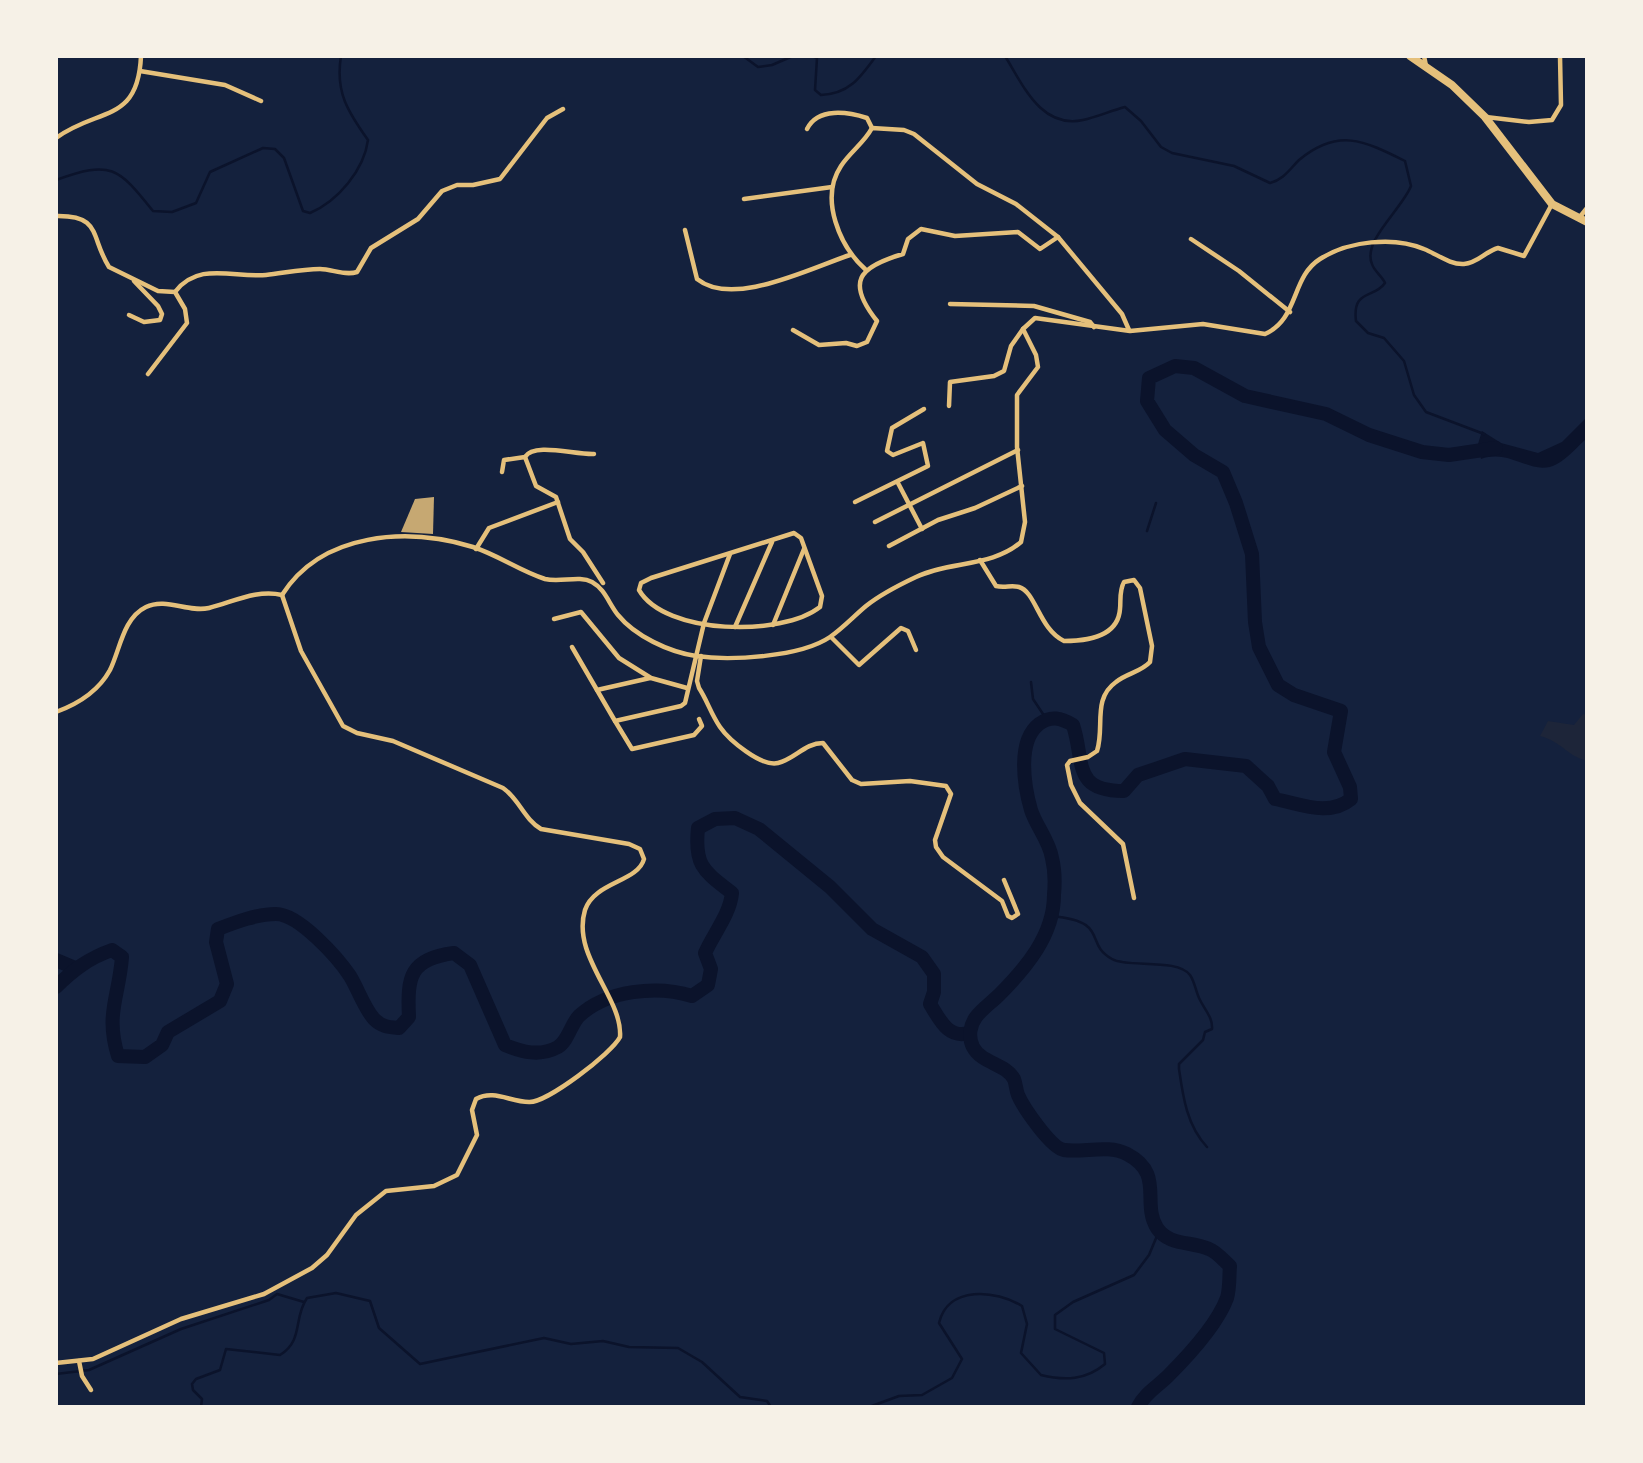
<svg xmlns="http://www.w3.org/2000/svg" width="1643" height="1463" viewBox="0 0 1643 1463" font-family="Rubik,sans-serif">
  <rect width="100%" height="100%" fill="#14213d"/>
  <!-- green -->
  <path fill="#1d2539" d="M 1583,714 L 1587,715 L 1587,761 C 1564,754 1564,743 1540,736 L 1548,721 L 1574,725 Z"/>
  <!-- water -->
  <path fill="#0b132b" d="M 1587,417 L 1587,438 C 1578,446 1568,458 1557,464 C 1532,478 1512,448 1481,459 L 1478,444 L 1482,431 L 1501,443 L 1538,453 L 1562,442 Z"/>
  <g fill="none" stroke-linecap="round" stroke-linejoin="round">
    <!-- stream -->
    <g stroke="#0b132b" stroke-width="2.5">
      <path d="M 743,56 L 758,67 L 772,65 L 793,56"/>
      <path d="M 812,56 L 817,58 L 815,90 L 821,95 C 849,94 860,78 876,56"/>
      <path d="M 1005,56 C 1023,85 1041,129 1083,120 C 1097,117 1110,111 1125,107 L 1141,121 L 1161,147 L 1172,153 L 1234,166 L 1270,183 C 1284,179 1289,170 1299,160 C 1338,128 1363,140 1405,161 L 1411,186 C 1402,209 1362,241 1372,264 C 1374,271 1382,276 1385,283 C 1374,299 1352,289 1356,321 L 1368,333 L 1384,338 L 1404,361 L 1414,395 L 1426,412 L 1484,434"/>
      <path d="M 56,180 C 111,160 118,167 153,211 L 172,212 L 196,203 L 210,172 L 263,148 L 275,149 L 284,158 L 303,211 L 310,213 C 338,201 364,170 368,140 C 348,112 335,92 341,56"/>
      <path d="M 1147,531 L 1156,503"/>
      <path d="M 1031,682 L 1033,699 L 1047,720"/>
      <path d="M 1052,916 C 1111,922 1083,943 1112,959 C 1127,968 1178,958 1190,975 C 1195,982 1196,993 1200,1000 C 1205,1010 1213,1018 1212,1029 L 1205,1032 L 1203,1040 L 1179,1064 L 1179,1069 C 1183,1097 1187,1126 1207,1147"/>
      <path d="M 56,1374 L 89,1370 L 181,1329 L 269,1300 L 277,1294 L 304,1302"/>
      <path d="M 201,1407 L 202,1399 L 193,1390 L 192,1384 L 196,1379 L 220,1370 L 226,1349 L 280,1355 C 304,1340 293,1318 307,1298 L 336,1293 L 370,1301 L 379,1328 L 420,1364 L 544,1338 L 571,1344 L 603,1341 L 629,1347 L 678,1348 L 702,1362 L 740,1397 L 767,1401 L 771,1407"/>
      <path d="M 869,1407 L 899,1396 L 922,1395 L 952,1378 L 962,1359 L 939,1323 C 948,1285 996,1290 1022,1306 L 1027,1324 L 1021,1353 L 1041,1375 C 1065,1381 1086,1380 1105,1364 L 1104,1353 L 1055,1329 L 1055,1315 L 1073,1302 L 1134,1275 L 1149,1255 L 1159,1231"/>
    </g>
    <!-- river -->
    <g stroke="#0b132b" stroke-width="14">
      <path d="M 56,960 L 75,968"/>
      <path d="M 56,987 C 73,970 89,958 112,950 L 122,957 C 119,997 105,1014 118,1056 L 145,1057 L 162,1045 L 168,1032 L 220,1001 L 227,984 L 216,942 L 218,929 C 236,922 257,914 276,914 C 299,914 338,958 350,976 C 358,989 364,1008 374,1019 C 382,1027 389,1027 399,1028 L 409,1017 C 407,976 410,959 454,953 L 470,965 L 505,1045 C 522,1052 540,1057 558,1047 C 568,1041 571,1024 579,1016 C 607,990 657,985 692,996 L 708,985 L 711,969 L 705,953 C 714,933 730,914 732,893 C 704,871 694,866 698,828 L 715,819 L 735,818 L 759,829 L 830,887 L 872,929 L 922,957 L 934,974 L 934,992 L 930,1004 C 940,1020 948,1039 969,1033"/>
      <path d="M 1138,1407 C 1145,1393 1157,1387 1168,1376 C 1188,1356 1217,1325 1227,1298 C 1230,1288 1229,1276 1230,1266 C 1223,1260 1217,1252 1209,1249 C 1191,1241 1169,1246 1157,1228 C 1141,1202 1165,1174 1127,1154 C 1108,1144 1083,1153 1064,1150 C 1051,1148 1023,1107 1018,1095 C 1016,1090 1016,1084 1014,1079 C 1005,1063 982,1064 973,1047 C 968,1037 970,1025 976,1017 C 982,1009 992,1002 999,995 C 1026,968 1054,935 1054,895 C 1055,884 1055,870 1052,858 C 1049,840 1036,826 1031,810 C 1024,786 1017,741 1039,724 C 1051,715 1061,718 1073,725 C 1085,762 1072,791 1124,791 L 1138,775 L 1185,759 L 1246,766 L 1268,786 L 1275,799 C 1301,804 1329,817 1351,799 L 1350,787 L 1334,752 L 1341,711 L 1294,695 L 1278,685 L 1259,647 L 1255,622 L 1252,554 L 1236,503 L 1223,472 L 1194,455 L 1165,430 L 1147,401 L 1149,378 L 1175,366 L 1194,368 L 1245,396 L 1326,414 L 1369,435 L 1422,452 L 1449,455 L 1496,448"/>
    </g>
  </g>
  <!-- building -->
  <path fill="#c6a872" d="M 434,497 L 433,534 L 401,532 L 415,499 Z"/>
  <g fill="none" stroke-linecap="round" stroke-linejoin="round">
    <!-- minor -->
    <g stroke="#e5c07b" stroke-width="4.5">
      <path d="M 1424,56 L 1426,66"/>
      <path d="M 140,71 L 225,85 L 261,101"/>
      <path d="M 1486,117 L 1529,122 L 1552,120 L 1561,105 L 1560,56"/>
      <path d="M 807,129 C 818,107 848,112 867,118 L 872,128"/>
      <path d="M 56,138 C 98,107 138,124 141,56"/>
      <path d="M 744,199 L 832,187"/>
      <path d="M 56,216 C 102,215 90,237 109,267 L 158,291 L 175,292 L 185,309 L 187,323 L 148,374"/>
      <path d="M 1579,218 L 1587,208"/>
      <path d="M 685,230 L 697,279 C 733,308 810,268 850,255"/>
      <path d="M 1191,239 L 1239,271 L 1290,312"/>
      <path d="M 866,270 C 840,247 819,199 841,166 C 850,152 864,143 872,128 L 904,130 L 914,134 L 977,184 L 1016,204 L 1058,237 L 1122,314 L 1129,330"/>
      <path d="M 175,292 C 198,261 234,278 266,275 C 284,273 302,269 320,269 C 332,269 345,276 357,272 L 371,248 L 418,219 L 442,191 L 457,185 L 473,185 L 500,179 L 547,118 L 563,109"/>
      <path d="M 950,304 L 1034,306 L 1090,322 L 1094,327"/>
      <path d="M 129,315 L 144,322 L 160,320 L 162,314 L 158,306 L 134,281"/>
      <path d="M 793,330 L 819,345 L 846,343 L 857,346 L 867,342 L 877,321 C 846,282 858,267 903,254 L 908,239 L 921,229 L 955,236 L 1018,232 L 1040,249 L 1058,237"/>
      <path d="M 949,406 L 950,382 L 994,376 L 1004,371 L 1011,346 L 1023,329"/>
      <path d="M 594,454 C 575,455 534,442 525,457 L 536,486 L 556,497 L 570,539 L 583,552 L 603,583"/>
      <path d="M 502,472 L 504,460 L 525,457"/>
      <path d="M 898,483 L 922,529"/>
      <path d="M 855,502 L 928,466 L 923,443 L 893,455 L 887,451 L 892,428 L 924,409"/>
      <path d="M 875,522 L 1018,450"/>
      <path d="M 794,533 L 801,538 L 822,596 L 820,607 C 782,637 665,635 639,590 L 641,583 L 651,578 Z"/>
      <path d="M 889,546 L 938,520 L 975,508 L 1022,486"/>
      <path d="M 476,549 L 489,528 L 558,502"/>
      <path d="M 980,560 L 996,586 C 1004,588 1012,585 1019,587 C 1036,592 1039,629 1064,641 C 1087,641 1118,637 1120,609 C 1121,600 1119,591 1124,582 L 1134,580 L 1140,588 L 1152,646 L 1150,662 C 1141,672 1127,673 1116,682 C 1092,699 1105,727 1097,751 L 1088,757 L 1070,761 L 1067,765 L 1071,785 L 1080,803 L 1123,844 L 1134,898"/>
      <path d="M 282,595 C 322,532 407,527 473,547 C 498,555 520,571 545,579 C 560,583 579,575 592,582 C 605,589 609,604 618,615 C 635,636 669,652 696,656 C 730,661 801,657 830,637 C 843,628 854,616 866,606 C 881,594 899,585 916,577 C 949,561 993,567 1021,542 L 1025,522 L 1017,447 L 1017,395 L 1038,367 L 1036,355 L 1023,329 L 1035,318 L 1130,331 L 1203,324 L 1265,334 C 1299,319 1291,277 1320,259 C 1348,241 1394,236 1424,249 C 1437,254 1450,265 1464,264 C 1478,263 1486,251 1498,248 L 1524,256 L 1552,204"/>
      <path d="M 554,619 L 581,612 L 619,658 L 651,678 L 687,688"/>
      <path d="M 773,625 L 804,549"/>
      <path d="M 735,627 L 772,542"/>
      <path d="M 831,637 L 859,665 L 901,628 L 908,631 L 916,650"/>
      <path d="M 572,647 L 615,721 L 681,706 L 685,703 L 704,623 L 730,554"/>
      <path d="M 701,656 L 697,681 L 699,688 C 707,700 711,714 720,727 C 729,740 761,767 778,763 C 795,759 805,743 823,743 L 852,780 L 861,784 L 910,781 L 946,786 L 951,794 L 935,840 L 936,847 L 943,857 L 1002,901 L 1008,916 L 1012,918 L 1018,914 L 1004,880"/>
      <path d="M 597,690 L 650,678"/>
      <path d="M 56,712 C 78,704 98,692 110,670 C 120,650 123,618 146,607 C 166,597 188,613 209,608 C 233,602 257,589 282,595"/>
      <path d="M 615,721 L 632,749 L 694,735 L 702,726 L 699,719"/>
      <path d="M 79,1361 L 82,1376 L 91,1390"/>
      <path d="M 56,1363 L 93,1359 L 181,1319 L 264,1294 L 312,1268 L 327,1255 L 356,1215 L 386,1191 L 434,1186 L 457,1175 L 477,1135 L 472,1110 L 476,1099 C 494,1089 510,1102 529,1102 C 547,1103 612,1053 620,1037 C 623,998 571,956 585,910 C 594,882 638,882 644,859 L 640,849 L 629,844 L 541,829 C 524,819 519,799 503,788 L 393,741 L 357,733 L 343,726 L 301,651 L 282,595"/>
    </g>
    <!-- trunk -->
    <path stroke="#e5c07b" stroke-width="8" d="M 1410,56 L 1452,85 L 1485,117 L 1552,204 L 1587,222"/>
  </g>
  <!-- border -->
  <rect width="1643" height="1463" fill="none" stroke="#f6f1e7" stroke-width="116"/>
</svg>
